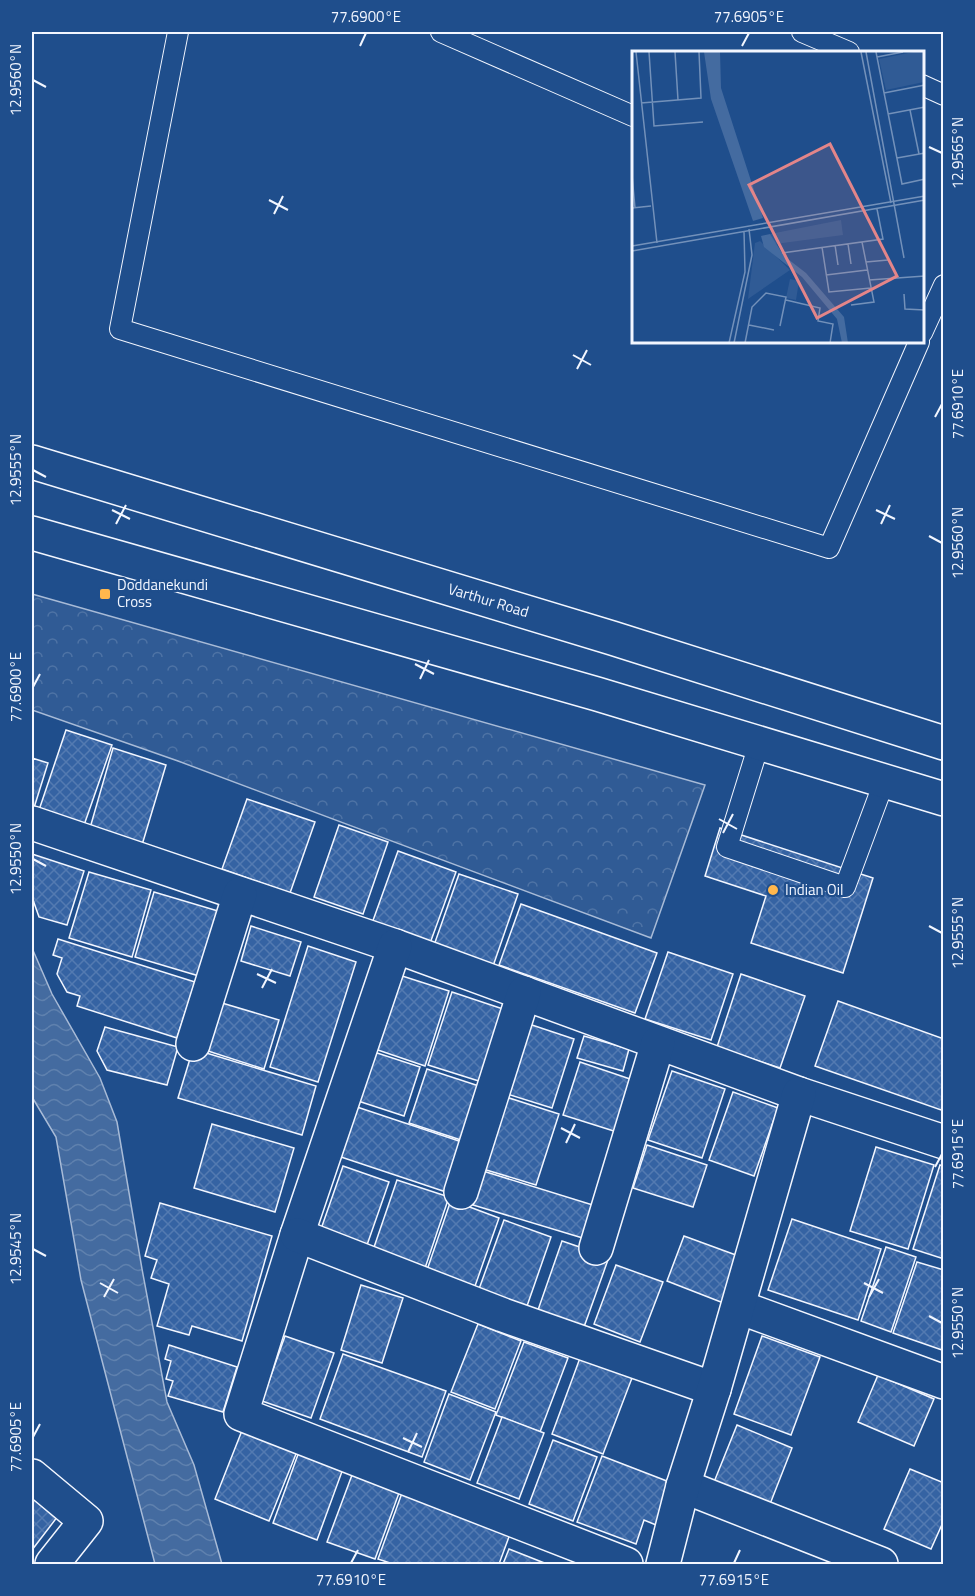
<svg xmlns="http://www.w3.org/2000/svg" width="975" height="1596" viewBox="0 0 975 1596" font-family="'Titillium Web',sans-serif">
  <defs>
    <pattern id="forest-crowns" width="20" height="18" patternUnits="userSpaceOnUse" patternTransform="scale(1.5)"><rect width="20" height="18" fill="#305b95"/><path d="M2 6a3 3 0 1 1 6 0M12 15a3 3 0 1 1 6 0" fill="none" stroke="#4e73a5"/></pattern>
    <pattern id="water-waves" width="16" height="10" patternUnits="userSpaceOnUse" patternTransform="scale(1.5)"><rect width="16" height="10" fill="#446ba0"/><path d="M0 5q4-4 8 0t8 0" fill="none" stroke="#5f81ae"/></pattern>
    <pattern id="building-cross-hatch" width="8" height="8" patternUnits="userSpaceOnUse" patternTransform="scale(1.5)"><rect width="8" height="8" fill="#3563a3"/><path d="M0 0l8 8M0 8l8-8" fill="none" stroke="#537ab1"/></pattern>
  </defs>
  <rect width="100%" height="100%" fill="#1f4e8c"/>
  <!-- forest -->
  <path fill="url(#forest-crowns)" stroke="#a8bbd7" stroke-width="1.5" d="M 32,594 L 705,785 L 651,938 L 178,761 L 32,710 Z"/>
  <!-- water -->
  <path fill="url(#water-waves)" stroke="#a8bbd7" stroke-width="1.5" d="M 32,948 L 52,994 L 100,1078 L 117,1122 L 142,1269 L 167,1402 L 194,1465 L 222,1564 L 155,1564 L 81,1280 L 56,1137 L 32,1097 Z"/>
  <!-- building -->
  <g fill="url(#building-cross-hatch)" stroke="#f2f6ff" stroke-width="1.5">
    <path d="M 66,730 L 112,745 L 83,828 L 38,813 Z"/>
    <path d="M 113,748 L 166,765 L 142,845 L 90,828 Z"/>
    <path d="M 32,758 L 48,763 L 33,811 L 32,811 Z"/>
    <path d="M 247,799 L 315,822 L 290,893 L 222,869 Z"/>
    <path d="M 339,825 L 388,842 L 363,914 L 314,897 Z"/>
    <path d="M 720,828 L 873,878 L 843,973 L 751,943 L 766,896 L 705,876 Z"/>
    <path d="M 398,851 L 456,872 L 429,946 L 371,926 Z"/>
    <path d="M 32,854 L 84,871 L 67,925 L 39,917 L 32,897 Z"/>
    <path d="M 89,872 L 151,890 L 132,957 L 69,938 Z"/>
    <path d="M 459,874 L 518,894 L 492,969 L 433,948 Z"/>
    <path d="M 154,892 L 218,911 L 199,976 L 135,957 Z"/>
    <path d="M 521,904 L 657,953 L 635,1013 L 499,965 Z"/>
    <path d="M 251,926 L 301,942 L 290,976 L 241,961 Z"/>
    <path d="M 58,939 L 195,982 L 177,1038 L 77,1006 L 80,996 L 67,992 L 57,974 L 62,958 L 53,955 Z"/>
    <path d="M 308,946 L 356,962 L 318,1082 L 270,1067 Z"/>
    <path d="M 668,952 L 733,974 L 711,1040 L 645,1019 Z"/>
    <path d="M 396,974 L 449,991 L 425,1066 L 372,1048 Z"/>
    <path d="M 741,974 L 805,996 L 780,1068 L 717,1047 Z"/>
    <path d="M 452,992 L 506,1010 L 482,1082 L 428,1065 Z"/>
    <path d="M 838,1001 L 944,1039 L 944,1111 L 815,1066 Z"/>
    <path d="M 222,1003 L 279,1020 L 264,1069 L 208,1051 Z"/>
    <path d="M 529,1024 L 574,1039 L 552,1108 L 507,1094 Z"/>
    <path d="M 105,1027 L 178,1047 L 167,1085 L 107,1070 L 97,1051 Z"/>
    <path d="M 584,1036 L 629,1049 L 623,1071 L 577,1058 Z"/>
    <path d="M 193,1049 L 316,1086 L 302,1135 L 178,1098 Z"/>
    <path d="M 371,1051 L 420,1067 L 404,1116 L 355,1100 Z"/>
    <path d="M 580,1062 L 633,1080 L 617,1132 L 563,1115 Z"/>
    <path d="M 427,1069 L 482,1087 L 464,1141 L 409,1123 Z"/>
    <path d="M 672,1071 L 725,1089 L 702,1158 L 648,1140 Z"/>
    <path d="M 733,1092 L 778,1108 L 754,1176 L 709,1160 Z"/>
    <path d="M 506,1097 L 559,1114 L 536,1185 L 483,1169 Z"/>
    <path d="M 357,1107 L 471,1145 L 455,1195 L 341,1157 Z"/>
    <path d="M 212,1124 L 294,1148 L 275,1212 L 194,1188 Z"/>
    <path d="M 647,1145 L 707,1165 L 693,1207 L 633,1188 Z"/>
    <path d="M 876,1147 L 934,1165 L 908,1249 L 850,1231 Z"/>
    <path d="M 940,1165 L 944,1166 L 944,1259 L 913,1249 Z"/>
    <path d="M 343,1166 L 389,1182 L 367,1245 L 321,1229 Z"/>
    <path d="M 483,1171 L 596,1206 L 586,1239 L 473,1205 Z"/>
    <path d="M 397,1180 L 449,1197 L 424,1271 L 372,1253 Z"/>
    <path d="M 451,1200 L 499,1218 L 475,1286 L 427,1270 Z"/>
    <path d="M 160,1203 L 272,1236 L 242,1341 L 192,1326 L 189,1335 L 157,1326 L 169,1284 L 151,1278 L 157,1260 L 145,1256 Z"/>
    <path d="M 792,1219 L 881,1249 L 858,1320 L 768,1290 Z"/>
    <path d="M 504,1220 L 551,1237 L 527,1306 L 479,1289 Z"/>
    <path d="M 684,1236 L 744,1258 L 726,1304 L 667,1281 Z"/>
    <path d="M 562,1241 L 609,1257 L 584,1327 L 538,1310 Z"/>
    <path d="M 886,1247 L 916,1257 L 891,1332 L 861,1321 Z"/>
    <path d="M 917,1262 L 944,1270 L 944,1344 L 942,1350 L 893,1333 Z"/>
    <path d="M 616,1265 L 663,1282 L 640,1342 L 594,1324 Z"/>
    <path d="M 361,1285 L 403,1298 L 382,1363 L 341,1350 Z"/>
    <path d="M 478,1324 L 521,1341 L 495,1409 L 451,1392 Z"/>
    <path d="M 285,1336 L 334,1353 L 311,1418 L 262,1401 Z"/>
    <path d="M 762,1336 L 820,1357 L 791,1435 L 734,1414 Z"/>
    <path d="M 524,1342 L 568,1358 L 540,1432 L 496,1415 Z"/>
    <path d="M 169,1345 L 237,1367 L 223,1412 L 168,1396 L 173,1381 L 166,1379 L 171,1361 L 165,1359 Z"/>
    <path d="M 343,1354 L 446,1391 L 422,1457 L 320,1419 Z"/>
    <path d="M 580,1358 L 632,1378 L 603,1454 L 552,1434 Z"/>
    <path d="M 878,1375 L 934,1399 L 914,1446 L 858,1422 Z"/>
    <path d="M 449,1394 L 496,1412 L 470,1480 L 424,1462 Z"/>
    <path d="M 502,1417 L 544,1433 L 519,1499 L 477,1483 Z"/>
    <path d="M 737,1425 L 792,1448 L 770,1504 L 714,1482 Z"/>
    <path d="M 243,1428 L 298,1449 L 269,1521 L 215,1499 Z"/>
    <path d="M 553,1440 L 597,1457 L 573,1521 L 529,1504 Z"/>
    <path d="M 300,1449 L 344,1466 L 317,1540 L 273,1523 Z"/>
    <path d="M 602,1456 L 672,1483 L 656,1525 L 644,1520 L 636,1544 L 577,1522 Z"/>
    <path d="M 910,1469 L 944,1483 L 944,1520 L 931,1549 L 884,1529 Z"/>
    <path d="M 352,1475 L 399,1493 L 375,1559 L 327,1542 Z"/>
    <path d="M 402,1493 L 510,1534 L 499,1564 L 393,1564 L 378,1559 Z"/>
    <path d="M 32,1496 L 58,1516 L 32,1550 Z"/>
    <path d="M 509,1549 L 547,1564 L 503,1564 Z"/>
  </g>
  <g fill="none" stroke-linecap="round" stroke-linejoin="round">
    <!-- lane casing -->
    <g stroke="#f2f6ff" stroke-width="22">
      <g id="lane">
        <path d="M 178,32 L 120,329 L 829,548 L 919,342"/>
        <path d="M 441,32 L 633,116"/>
        <path d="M 802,32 L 849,52"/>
        <path d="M 922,85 L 944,95"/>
        <path d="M 922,333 L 944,285"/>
        <path d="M 759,744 L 727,847 L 845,887 L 884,782"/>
      </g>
    </g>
    <!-- street casing -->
    <g stroke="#f2f6ff" stroke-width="36">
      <g id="street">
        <path d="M 32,823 L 395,946 L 799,1094 L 944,1142"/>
        <path d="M 395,946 L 297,1235 L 241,1414 L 626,1564"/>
        <path d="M 193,1044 L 240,894"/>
        <path d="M 461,1192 L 524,993"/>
        <path d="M 297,1235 L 503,1315 L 714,1389"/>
        <path d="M 596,1248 L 658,1043"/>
        <path d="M 739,1307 L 944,1382"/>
        <path d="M 32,1476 L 86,1521 L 52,1564"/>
        <path d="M 683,1486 L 881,1564"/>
        <path d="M 663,1564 L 683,1486 L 714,1389 L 799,1094"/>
      </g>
    </g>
    <!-- primary casing -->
    <g stroke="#f2f6ff" stroke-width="36">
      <g id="primary">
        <path id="s1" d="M 32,462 L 612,638 L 944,743"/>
        <path d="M 32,533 L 597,694 L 944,799"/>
      </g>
    </g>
    <!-- lane -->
    <use href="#lane" stroke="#1f4e8c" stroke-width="20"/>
    <!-- street -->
    <use href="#street" stroke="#1f4e8c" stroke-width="33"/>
    <!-- primary -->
    <use href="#primary" stroke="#1f4e8c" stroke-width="33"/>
  </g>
  <!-- ticks -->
  <path fill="none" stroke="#f2f6ff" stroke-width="2" d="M 360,46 L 366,33M 742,46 L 749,33M 33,80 L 46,87M 929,147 L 942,153M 269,200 L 288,210M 274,214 L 283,196M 573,355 L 591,365M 577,369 L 587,350M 935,417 L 942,404M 33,470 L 46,477M 112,510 L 130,519M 876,510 L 895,519M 116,524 L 126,505M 881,524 L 890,505M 929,536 L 942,543M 415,664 L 434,674M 420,679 L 429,660M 33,687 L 40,674M 719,819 L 737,829M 723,833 L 733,814M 33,859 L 46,866M 929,926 L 942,933M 257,974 L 276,983M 262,988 L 272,969M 561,1128 L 580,1138M 566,1143 L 575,1124M 935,1167 L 942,1154M 33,1249 L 46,1256M 100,1283 L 118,1293M 864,1283 L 883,1293M 104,1297 L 114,1279M 869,1297 L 879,1279M 929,1316 L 942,1323M 33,1437 L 40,1424M 403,1438 L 422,1447M 408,1452 L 417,1433M 351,1563 L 358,1550M 734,1563 L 740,1550"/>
  <!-- markers -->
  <g fill="#ffb74d" stroke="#1f4e8c" stroke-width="2">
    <rect x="99" y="588" width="12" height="12" rx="3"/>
    <circle cx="773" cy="890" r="6"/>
  </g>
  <g text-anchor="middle" stroke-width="4.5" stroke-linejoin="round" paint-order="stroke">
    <!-- poi labels -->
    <g font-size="15" fill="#f2f6ff" stroke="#1f4e8c" text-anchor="start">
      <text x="117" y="590">Doddanekundi<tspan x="117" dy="17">Cross</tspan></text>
      <text x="785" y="895">Indian Oil</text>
    </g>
    <!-- street labels -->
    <g font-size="15" fill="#f2f6ff" stroke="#1f4e8c">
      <text dy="5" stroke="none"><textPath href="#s1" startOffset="477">Varthur Road</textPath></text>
    </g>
  </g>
  <!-- overview -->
  <g transform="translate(632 51)">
    <rect width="292" height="292" fill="#1f4e8c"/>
    <path d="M 128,190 L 158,219 L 116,248 L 123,192 ZM 158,228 L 167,230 L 164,249 L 154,247 Z" fill="#305b95"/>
    <path d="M 281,1 L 292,1 L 292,31 L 254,39 L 247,8 ZM 209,169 L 211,184 L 143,193 L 138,183 Z" fill="#305b95"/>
    <path d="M 72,1 L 88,1 L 89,37 L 131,167 L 121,170 L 79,48 ZM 138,183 L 152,205 L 174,222 L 212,266 L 216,292 L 210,292 L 205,268 L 170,226 L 132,196 L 129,185 Z" fill="#446ba0"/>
    <path fill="none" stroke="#7391ba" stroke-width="1.5" d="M 4,1 L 25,192M 17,1 L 22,75 L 71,71M 43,1 L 46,49M 229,1 L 259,152M 234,1 L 272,207M 244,1 L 270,133 L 293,128M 245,6 L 271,1M 252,42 L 293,34M 9,52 L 69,47 L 67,1M 278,59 L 287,103M 256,63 L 293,56M 265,107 L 293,102M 0,124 L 3,157M 0,157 L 19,155M 216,193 L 219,213M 203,194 L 206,214M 0,195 L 293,145M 190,196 L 197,241 L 239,237M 0,200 L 293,149M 150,202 L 251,188 L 245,158M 234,211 L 256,209M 194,224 L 235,219M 237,229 L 293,225M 272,243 L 273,258 L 293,259M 154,249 L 188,257 L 186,270 L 201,273 L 198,292M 219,254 L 242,251 L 230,191M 117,274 L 142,279M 97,292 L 113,221 L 112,180M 102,292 L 120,204 L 117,178M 113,292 L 120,256 L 134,242 L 154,246 L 148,275"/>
    <path fill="#e38589" fill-opacity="0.15" stroke="#e38589" stroke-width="3" d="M 198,93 L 265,225 L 185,267 L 117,134 Z"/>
    <rect width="292" height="292" fill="none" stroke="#f2f6ff" stroke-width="3"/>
  </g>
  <!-- border -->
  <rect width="975" height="1596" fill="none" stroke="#1f4e8c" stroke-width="66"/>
  <rect x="33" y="33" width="909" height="1530" fill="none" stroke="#f2f6ff" stroke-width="2"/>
  <g font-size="15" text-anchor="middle" fill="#f2f6ff">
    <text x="366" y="22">77.6900°E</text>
    <text x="749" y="22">77.6905°E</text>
    <text transform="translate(16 80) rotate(-90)" y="5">12.9560°N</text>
    <text transform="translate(958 153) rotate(-90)" y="5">12.9565°N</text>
    <text transform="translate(958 404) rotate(-90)" y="5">77.6910°E</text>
    <text transform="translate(16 470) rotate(-90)" y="5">12.9555°N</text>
    <text transform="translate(958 543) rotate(-90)" y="5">12.9560°N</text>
    <text transform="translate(16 687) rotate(-90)" y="5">77.6900°E</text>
    <text transform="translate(16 859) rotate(-90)" y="5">12.9550°N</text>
    <text transform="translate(958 933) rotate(-90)" y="5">12.9555°N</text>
    <text transform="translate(958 1154) rotate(-90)" y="5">77.6915°E</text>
    <text transform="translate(16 1249) rotate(-90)" y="5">12.9545°N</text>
    <text transform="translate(958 1323) rotate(-90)" y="5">12.9550°N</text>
    <text transform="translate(16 1437) rotate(-90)" y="5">77.6905°E</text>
    <text x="351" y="1585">77.6910°E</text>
    <text x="734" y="1585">77.6915°E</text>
  </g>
</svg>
